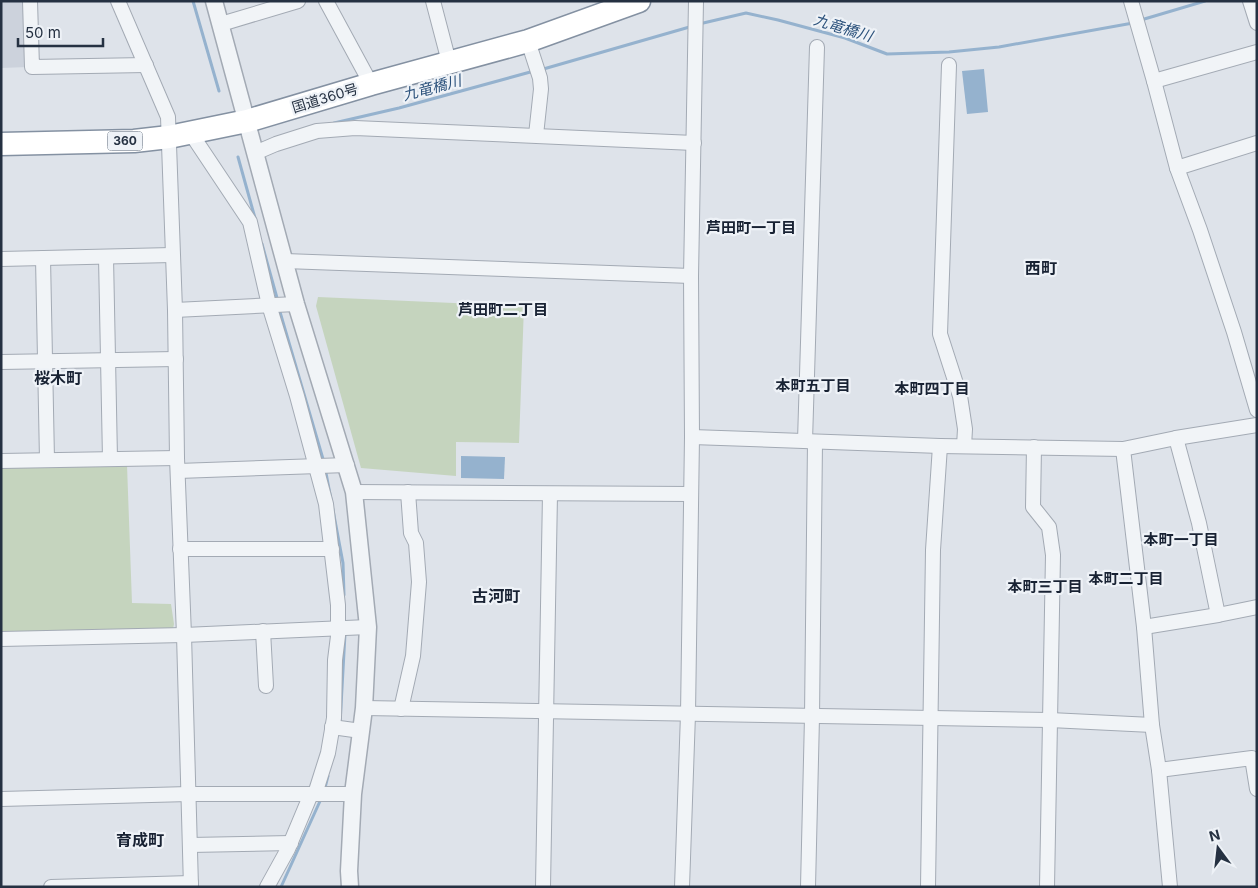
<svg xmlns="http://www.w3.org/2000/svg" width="1258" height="888" viewBox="0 0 1258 888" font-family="Inter,'Noto Sans JP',sans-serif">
  <rect width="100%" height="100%" fill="#dee3ea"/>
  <!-- built -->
  <path fill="#ccd2dc" d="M 1,1 L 26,1 L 28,67 L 1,68 Z"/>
  <!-- green -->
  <g fill="#c5d4be">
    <path d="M 318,297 L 524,306 L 519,443 L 456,442 L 456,476 L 361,468 L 316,306 Z"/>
    <path d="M 127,465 L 132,603 L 171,604 L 174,624 L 173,629 L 1,634 L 1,468 Z"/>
  </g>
  <!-- water -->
  <g fill="#95b2ce">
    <path d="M 984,69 L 988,112 L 967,114 L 962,71 Z"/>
    <path d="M 461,456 L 505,457 L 504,479 L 461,478 Z"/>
  </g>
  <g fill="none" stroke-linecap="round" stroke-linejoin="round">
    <!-- stream -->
    <g stroke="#95b2ce" stroke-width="3">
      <path d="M 193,1 L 219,91"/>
      <path d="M 1141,20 L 1205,1"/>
      <path d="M 699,24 L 746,13 L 778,20 L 845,38 L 887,54 L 949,52 L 999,47 L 1133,23"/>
      <path d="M 540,70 L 693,26"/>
      <path d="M 334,123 L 399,108 L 534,71"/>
      <path d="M 238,157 L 255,218"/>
      <path d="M 262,244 L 277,298"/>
      <path d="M 280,312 L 323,459"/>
      <path d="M 326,473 L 343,563 L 344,595"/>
      <path d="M 340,724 L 345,634"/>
      <path d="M 325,788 L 328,776"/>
      <path d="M 281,887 L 321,799"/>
    </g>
    <!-- minor casing -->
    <g stroke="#a3aab4" stroke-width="16">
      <g id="minor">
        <path d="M 30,1 L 32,67 L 146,65"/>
        <path d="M 118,1 L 168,117 L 175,310 L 177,458 L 184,635 L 191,887"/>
        <path d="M 326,1 L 371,84"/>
        <path d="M 433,1 L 449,62"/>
        <path d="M 1131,1 L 1154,81 L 1177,168 L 1200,230 L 1234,332 L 1257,410"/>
        <path d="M 1250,1 L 1257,23"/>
        <path d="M 221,24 L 298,1"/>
        <path d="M 528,41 L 540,78 L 541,89 L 536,135"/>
        <path d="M 949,65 L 940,334 L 960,396 L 965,429 L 964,446"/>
        <path d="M 1154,81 L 1257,52"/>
        <path d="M 190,132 L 250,222 L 269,305 L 297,396 L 326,504 L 338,605 L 338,636 L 335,660 L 334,718 L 328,753 L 315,794"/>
        <path d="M 255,153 L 276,144 L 317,131 L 355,128 L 694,143"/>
        <path d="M 1177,168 L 1257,143"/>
        <path d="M 106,257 L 110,459"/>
        <path d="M 43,258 L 47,460"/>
        <path d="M 1,259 L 172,255"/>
        <path d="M 285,261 L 691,276"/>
        <path d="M 175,310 L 296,304"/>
        <path d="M 1,362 L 176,359"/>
        <path d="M 692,437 L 940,446 L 1123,449 L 1176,438 L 1257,425"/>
        <path d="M 1176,438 L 1199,523 L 1218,615"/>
        <path d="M 805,441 L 817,47"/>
        <path d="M 1034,447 L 1033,507 L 1049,527 L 1053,555 L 1047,887"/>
        <path d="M 1123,449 L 1144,627 L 1152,725 L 1159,770 L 1170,887"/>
        <path d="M 1,461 L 177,458"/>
        <path d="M 178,471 L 347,465"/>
        <path d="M 354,492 L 691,494"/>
        <path d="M 180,549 L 332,549"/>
        <path d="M 1144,627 L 1218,615 L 1257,607"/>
        <path d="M 263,631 L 266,686"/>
        <path d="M 1,639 L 184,635 L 368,627"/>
        <path d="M 364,708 L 1050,720 L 1152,725"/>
        <path d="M 401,709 L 413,656 L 419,582 L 416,543 L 411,533 L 408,492"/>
        <path d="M 332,727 L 361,731"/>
        <path d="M 1159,770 L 1252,758 L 1257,789"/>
        <path d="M 1,799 L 189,794 L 353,794"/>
        <path d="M 190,845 L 291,843"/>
        <path d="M 51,887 L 191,883"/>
        <path d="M 267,887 L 288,849 L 311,794"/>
        <path d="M 543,887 L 550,494"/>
        <path d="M 682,887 L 688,714 L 692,437 L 691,276 L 696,1"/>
        <path d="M 808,887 L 812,717 L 815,442"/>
        <path d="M 928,887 L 933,550 L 940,446"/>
      </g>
    </g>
    <!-- tertiary casing -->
    <g stroke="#a3aab4" stroke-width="19">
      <path id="tertiary" d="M 214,1 L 296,304 L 354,492 L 368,627 L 364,708 L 353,794 L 349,871 L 350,887"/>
    </g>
    <!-- trunk casing -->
    <g stroke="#8491a2" stroke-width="25">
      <path id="trunk" d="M 1,144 L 134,141 L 169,137 L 247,121 L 371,84 L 528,41 L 639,1"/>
    </g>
    <!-- minor -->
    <use href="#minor" stroke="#f1f4f7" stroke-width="14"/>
    <!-- tertiary -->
    <use href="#tertiary" stroke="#f1f4f7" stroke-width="16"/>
    <!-- trunk -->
    <use href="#trunk" stroke="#fff" stroke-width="22"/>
  </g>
  <g text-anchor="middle" stroke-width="4.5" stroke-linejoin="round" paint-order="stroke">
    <!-- shield labels -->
    <rect fill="#eef2f7" stroke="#616b78" stroke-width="1" x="107.5" y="131.5" width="35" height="19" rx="4"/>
    <g font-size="12" font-weight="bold" fill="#253142">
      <text x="125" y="145">360</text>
    </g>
    <!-- street labels -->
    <g font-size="14" fill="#253142" stroke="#eef2f7">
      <text transform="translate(325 98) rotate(-17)" y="5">国道360号</text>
    </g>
    <!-- water labels -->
    <g font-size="15" font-style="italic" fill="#2b517b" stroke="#eef2f7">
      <text transform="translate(843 28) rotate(17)" y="5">九竜橋川</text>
      <text transform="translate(432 88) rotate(-15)" y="5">九竜橋川</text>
    </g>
    <!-- neighbourhood labels -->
    <g font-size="15" font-weight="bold" fill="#182233" stroke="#eef2f7">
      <text x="751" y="233">芦田町一丁目</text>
      <text x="503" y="315">芦田町二丁目</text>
      <text x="813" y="391">本町五丁目</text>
      <text x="932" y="394">本町四丁目</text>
      <text x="1181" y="545">本町一丁目</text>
      <text x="1126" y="584">本町二丁目</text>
      <text x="1045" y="592">本町三丁目</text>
    </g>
    <!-- quarter labels -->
    <g font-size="16" font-weight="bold" fill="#182233" stroke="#eef2f7">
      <text x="1041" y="274">西町</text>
      <text x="58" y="384">桜木町</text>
      <text x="496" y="602">古河町</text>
      <text x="140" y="846">育成町</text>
    </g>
  </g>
  <!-- border -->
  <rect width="1258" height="888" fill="none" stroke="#253142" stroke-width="5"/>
  <!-- north arrow -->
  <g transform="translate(1218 848) rotate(345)" stroke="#eef2f7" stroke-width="4" paint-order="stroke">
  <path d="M0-4L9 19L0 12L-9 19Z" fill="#253142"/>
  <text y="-8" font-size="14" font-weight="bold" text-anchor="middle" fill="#253142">N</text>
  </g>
  <!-- scale -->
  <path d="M18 38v8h85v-8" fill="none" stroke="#253142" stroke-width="2.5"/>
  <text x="25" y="38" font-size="15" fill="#253142" stroke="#eef2f7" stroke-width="4" paint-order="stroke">50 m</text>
</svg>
